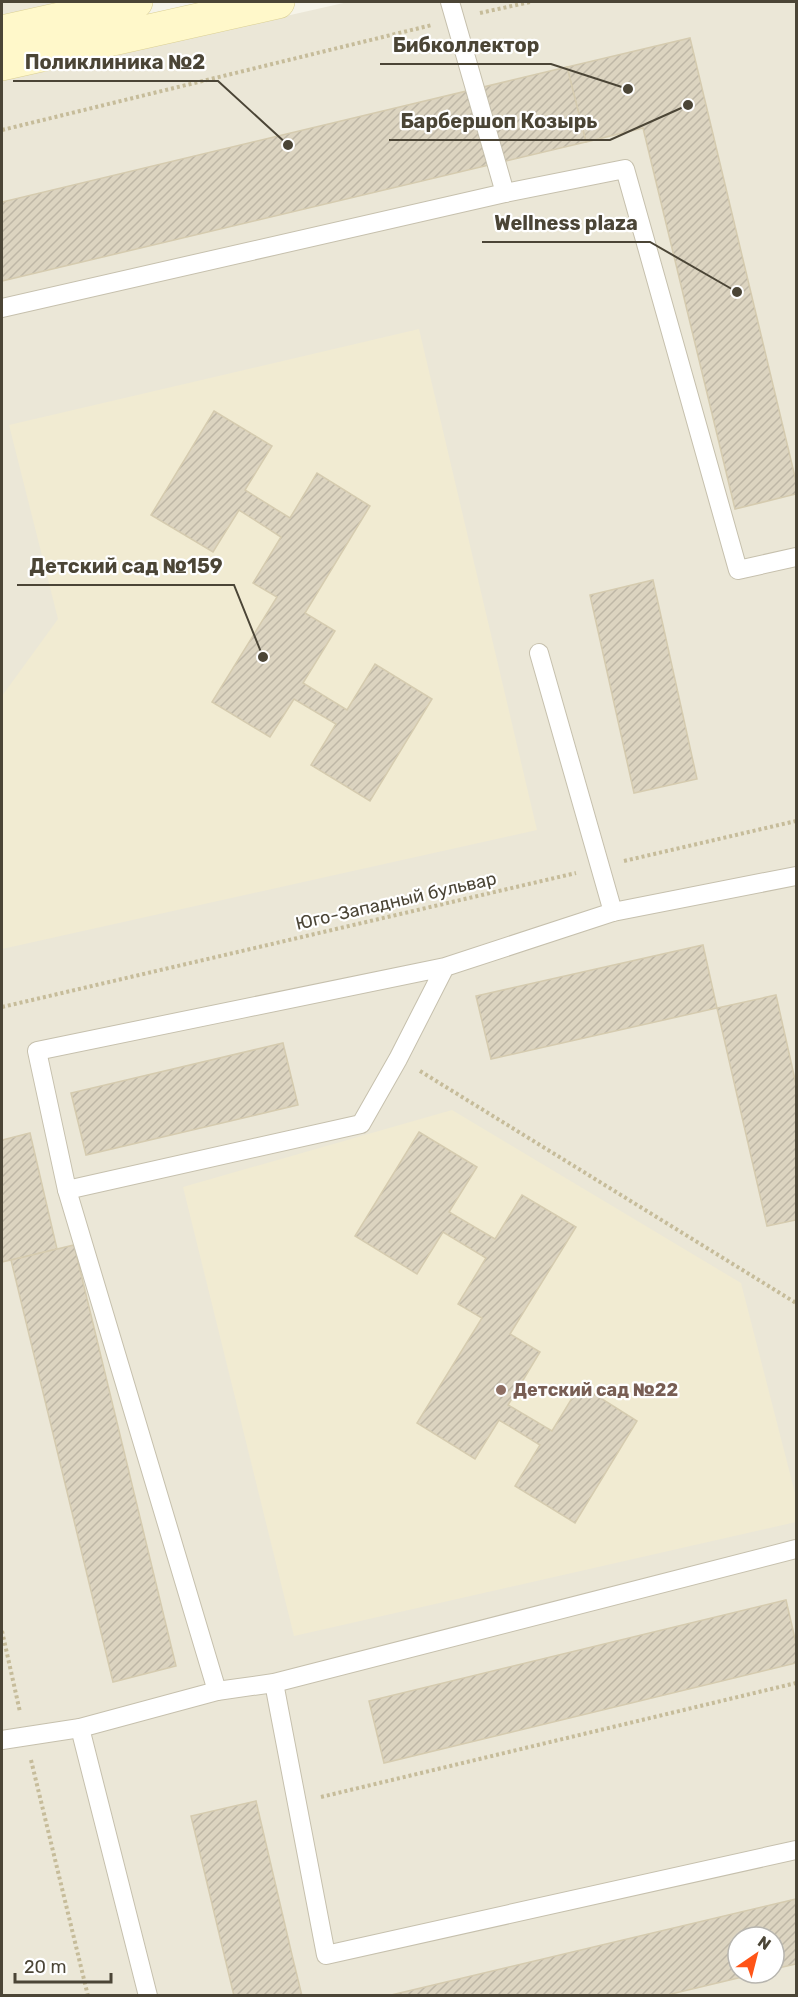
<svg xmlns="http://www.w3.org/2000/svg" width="798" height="1997" viewBox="0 0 798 1997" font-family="Rubik,sans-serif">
  <defs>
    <pattern id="building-hatch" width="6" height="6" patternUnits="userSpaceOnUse" patternTransform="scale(1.5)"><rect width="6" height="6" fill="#dcd4c0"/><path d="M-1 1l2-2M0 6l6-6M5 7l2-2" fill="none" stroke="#beb7a6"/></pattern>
  </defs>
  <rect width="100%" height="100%" fill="#f6f4e9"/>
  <!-- residential -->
  <g fill="#ebe7d7" fill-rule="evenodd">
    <path d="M 2,2 L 70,2 L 2,17 Z"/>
    <path d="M 348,2 L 796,2 L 796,1995 L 2,1995 L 2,80 ZM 738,1937 L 774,1937 L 774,1973 L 738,1973 Z"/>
  </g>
  <!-- education -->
  <g fill="#f1ebd2">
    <path d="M 419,329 L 537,830 L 2,949 L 2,696 L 58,619 L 9,425 Z"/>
    <path d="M 452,1110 L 741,1283 L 796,1497 L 796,1522 L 294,1636 L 183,1187 Z"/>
  </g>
  <!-- building -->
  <g fill="url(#building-hatch)" stroke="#d5cbaf" stroke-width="1.5">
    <path d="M 690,38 L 796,481 L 796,494 L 735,509 L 643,128 L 586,142 L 567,67 Z"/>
    <path d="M 567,67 L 586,142 L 2,281 L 2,202 Z"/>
    <path d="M 214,411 L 272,446 L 245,490 L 290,518 L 317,473 L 370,506 L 305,613 L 335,631 L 303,683 L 347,710 L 375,664 L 432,699 L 370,801 L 311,765 L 336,724 L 294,699 L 270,737 L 212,702 L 277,597 L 253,583 L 281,537 L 239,510 L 213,552 L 151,515 Z"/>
    <path d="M 653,580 L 697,779 L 634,793 L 590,595 Z"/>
    <path d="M 703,945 L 717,1008 L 491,1059 L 476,996 Z"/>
    <path d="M 776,995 L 796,1084 L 796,1220 L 767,1226 L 717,1008 Z"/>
    <path d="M 283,1043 L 298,1105 L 86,1155 L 71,1093 Z"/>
    <path d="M 419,1132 L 477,1167 L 449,1212 L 495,1239 L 522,1195 L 576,1227 L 510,1334 L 540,1352 L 508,1405 L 552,1431 L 580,1385 L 637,1421 L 575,1523 L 515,1486 L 540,1445 L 499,1420 L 475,1459 L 417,1423 L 482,1318 L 458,1304 L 486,1258 L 443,1232 L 417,1274 L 355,1236 Z"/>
    <path d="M 30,1133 L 57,1249 L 2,1262 L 2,1140 Z"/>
    <path d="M 74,1245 L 176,1666 L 113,1682 L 11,1260 Z"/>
    <path d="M 786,1600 L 796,1643 L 796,1663 L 384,1763 L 369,1701 Z"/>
    <path d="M 256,1801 L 292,1955 L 302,1996 L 234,1996 L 191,1816 Z"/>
    <path d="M 796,1899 L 796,1964 L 774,1969 L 774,1937 L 738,1937 L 738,1973 L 759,1973 L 663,1996 L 387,1996 Z"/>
  </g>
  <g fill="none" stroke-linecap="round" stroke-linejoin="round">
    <!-- service casing -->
    <g stroke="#c6c0ad" stroke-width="20">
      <g id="service">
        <path d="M 450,2 L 505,193"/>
        <path d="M 2,308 L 505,193 L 625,169 L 738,570 L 796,557"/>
        <path d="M 539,653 L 613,912"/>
        <path d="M 445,967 L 398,1059 L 361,1124 L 67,1190 L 37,1051 L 445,967 L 613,912 L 796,876"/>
        <path d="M 274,1683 L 326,1955 L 796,1850"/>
        <path d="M 217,1691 L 274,1683 L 796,1549"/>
        <path d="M 80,1728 L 148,1996"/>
        <path d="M 2,1740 L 80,1728 L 217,1691 L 67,1190"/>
      </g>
    </g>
    <!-- secondary casing -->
    <g stroke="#dbd094" stroke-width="34">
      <g id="secondary">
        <path d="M 2,32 L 136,2"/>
        <path d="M 2,64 L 278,2"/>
      </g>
    </g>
    <!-- path -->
    <g stroke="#c6bc9a" stroke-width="4" stroke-dasharray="3 3" stroke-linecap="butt">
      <path d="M 480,13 L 530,2"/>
      <path d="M 2,130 L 432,25"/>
      <path d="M 624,861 L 796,821"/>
      <path d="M 2,1007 L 576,873"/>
      <path d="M 420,1071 L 796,1303"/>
      <path d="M 2,1631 L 20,1712"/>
      <path d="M 31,1760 L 88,1996"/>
      <path d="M 321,1797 L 796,1683"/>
    </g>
    <!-- service -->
    <use href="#service" stroke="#fff" stroke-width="18"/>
    <!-- secondary -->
    <use href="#secondary" stroke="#fff8ca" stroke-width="33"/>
  </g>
  <!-- markers -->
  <circle fill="#8d6e63" stroke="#fff" stroke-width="2" cx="501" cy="1390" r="6"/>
  <g text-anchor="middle" stroke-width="4.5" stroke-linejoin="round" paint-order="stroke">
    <!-- street labels -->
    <g font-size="18" fill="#4b4536" stroke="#fff">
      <text transform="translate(396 901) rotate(-13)" y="6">Юго-Западный бульвар</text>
    </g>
    <!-- education labels -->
    <g font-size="18" font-weight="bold" fill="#785e54" stroke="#fff" text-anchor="start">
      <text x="513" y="1396">Детский сад №22</text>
    </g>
  </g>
  <!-- callouts -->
  <path fill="none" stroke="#4b4536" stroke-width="2" d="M628 89L551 64H380M288 145L218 81H13M688 105L610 140H389M737 292L650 242H482M263 657L234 585H17"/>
  <g fill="#4b4536" stroke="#fff" stroke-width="2">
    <circle cx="628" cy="89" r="6"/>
    <circle cx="288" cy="145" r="6"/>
    <circle cx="688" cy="105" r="6"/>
    <circle cx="737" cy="292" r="6"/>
    <circle cx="263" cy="657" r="6"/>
  </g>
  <g font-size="20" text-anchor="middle" font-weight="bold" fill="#4b4536" stroke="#fff" stroke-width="4.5" stroke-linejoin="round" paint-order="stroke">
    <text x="466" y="52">Бибколлектор</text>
    <text x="115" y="69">Поликлиника №2</text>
    <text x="499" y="128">Барбершоп Козырь</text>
    <text x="566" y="230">Wellness plaza</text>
    <text x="126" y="573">Детский сад №159</text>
  </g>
  <!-- border -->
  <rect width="798" height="1997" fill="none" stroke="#4b4536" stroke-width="6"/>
  <!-- north arrow -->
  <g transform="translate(756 1955) rotate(35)"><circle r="28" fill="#ffffff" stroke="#b7b5af" stroke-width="1.5"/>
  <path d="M0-4.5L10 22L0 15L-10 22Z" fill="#ff5417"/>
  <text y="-9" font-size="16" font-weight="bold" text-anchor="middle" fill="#4b4536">N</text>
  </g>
  <!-- scale -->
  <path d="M15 1973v9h96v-9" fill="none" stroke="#4b4536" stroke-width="3"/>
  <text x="24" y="1973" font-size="18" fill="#4b4536" stroke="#ffffff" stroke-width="4.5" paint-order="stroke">20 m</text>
</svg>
